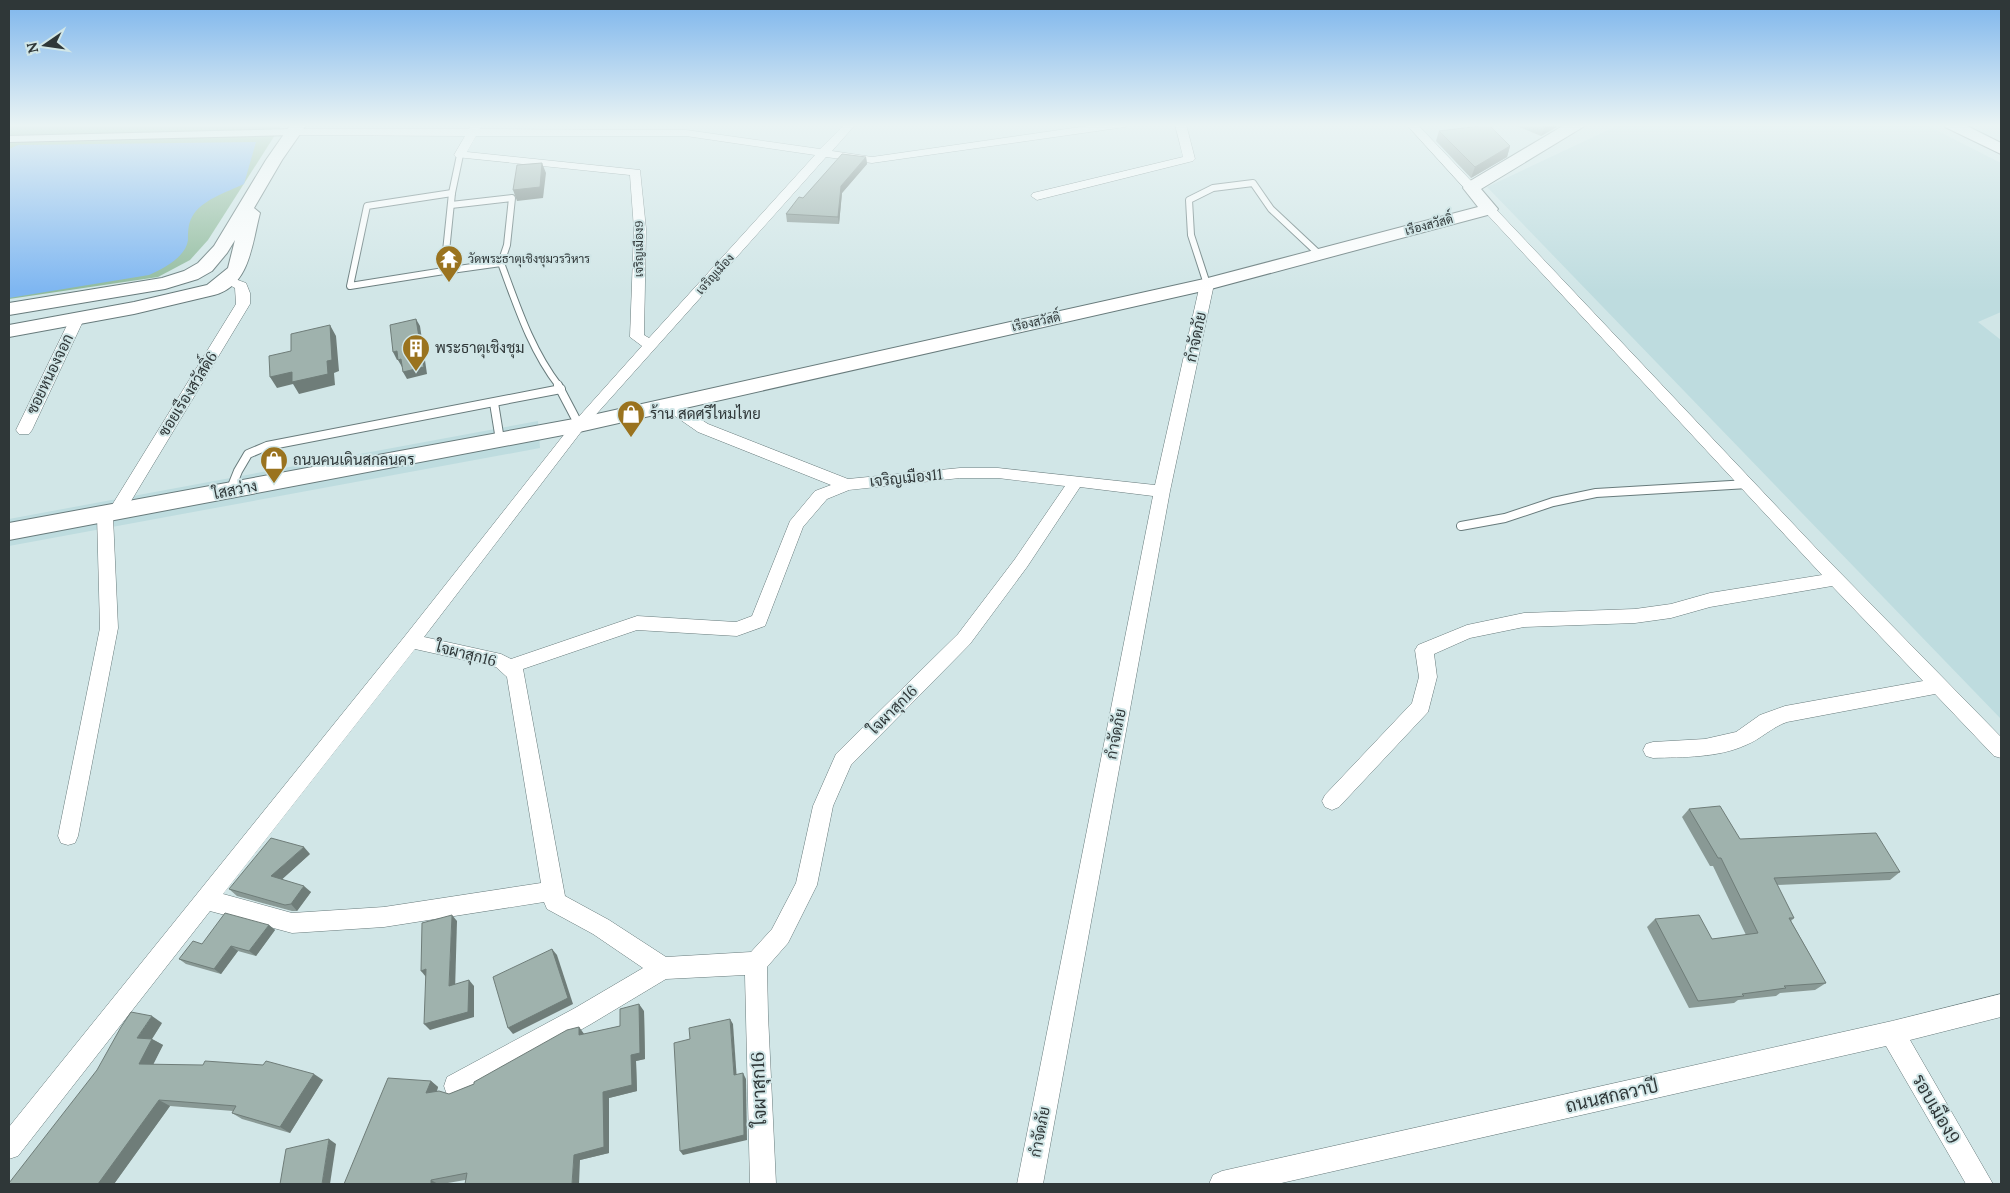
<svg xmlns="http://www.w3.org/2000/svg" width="2010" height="1193" viewBox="0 0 2010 1193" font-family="Lora,Sarabun,serif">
  <rect width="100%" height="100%" fill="#d1e6e7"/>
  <!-- built -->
  <g fill="#bedcdf">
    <path d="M 1621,124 L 1924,124 L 2001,163 L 2001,312 L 1978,322 L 2001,340 L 2001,719 L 1487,187 Z"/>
    <path d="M 538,421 L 540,448 L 9,546 L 9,519 Z"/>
  </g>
  <!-- green -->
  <path fill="#91bb9d" d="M 9,124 L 282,124 L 208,240 L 190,260 L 158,277 L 9,299 Z"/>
  <!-- water -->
  <path fill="#7eb6f1" d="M 256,142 L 244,184 C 227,192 201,200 192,217 C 188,224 188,232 188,240 C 186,257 163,269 149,275 L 9,298 L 9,149 L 18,145 Z"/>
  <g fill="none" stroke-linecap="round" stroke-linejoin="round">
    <!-- lane-far1 casing -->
    <g stroke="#687b7c" stroke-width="8">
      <g id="lane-far1">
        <path d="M 9,139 L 293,132"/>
        <path d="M 460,155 L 452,193 L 444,271 L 501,263 C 517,306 531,350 559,386"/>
        <path d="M 451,205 L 512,198 L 507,245 L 501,263"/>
        <path d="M 444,271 L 350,286 L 367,206 L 452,193"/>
        <path d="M 1207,284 L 1191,235 L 1189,200 L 1213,188 L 1253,183 L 1271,209 L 1319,254"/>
      </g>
    </g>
    <!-- lane casing -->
    <g stroke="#687b7c" stroke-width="10">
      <g id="lane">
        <path d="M 558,385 L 579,425"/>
        <path d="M 494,403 L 500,440"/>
        <path d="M 230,491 L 238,471 L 248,454 L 267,446 L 561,389"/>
        <path d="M 1461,526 L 1505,518 L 1553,502 L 1596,493 L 1748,484"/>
      </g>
    </g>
    <!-- street casing -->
    <g stroke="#687b7c" stroke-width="1">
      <g id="street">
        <path d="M 471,124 L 482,124 L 480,129 L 686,130 L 820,149 L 845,124 L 856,124 L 832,151 L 872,157 L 1101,124 L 1130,124 L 1125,127 L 872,163 L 826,157 L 584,428 L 424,637 L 501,654 L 511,659 L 637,616 L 736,622 L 752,616 L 790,521 L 815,491 L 831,485 L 698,432 L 662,407 L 660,404 L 662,401 L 672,401 L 708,424 L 848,479 L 960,468 L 998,468 L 1155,485 L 1200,284 L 1202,281 L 1212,281 L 1214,284 L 1170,491 L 1043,1184 L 1017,1184 L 1153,496 L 1080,487 L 1027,567 L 970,644 L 851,765 L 833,806 L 817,885 L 788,943 L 767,967 L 768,1015 L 776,1184 L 750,1184 L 745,975 L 666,979 L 591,1024 L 465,1095 L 456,1098 L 447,1095 L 444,1086 L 447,1077 L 575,1008 L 643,968 L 593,934 L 547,909 L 544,902 L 384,927 L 292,933 L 210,911 L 18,1156 L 9,1159 L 9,1127 L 405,636 L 574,422 L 642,346 L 630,337 L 634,229 L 630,175 L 456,157 L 454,155 L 465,136 L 293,135 L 287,132 L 293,129 L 469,129 ZM 476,136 L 686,136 L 815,155 L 649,338 L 644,335 L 646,229 L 640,170 L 467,152 ZM 960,478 L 998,478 L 1065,486 L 1015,559 L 958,634 L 836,754 L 813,806 L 796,883 L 772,929 L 751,952 L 666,957 L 609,920 L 565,896 L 523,669 L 637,630 L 737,636 L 765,626 L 803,527 L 827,499 L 849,490 ZM 415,649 L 496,667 L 507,677 L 541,883 L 384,907 L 292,913 L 223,894 Z"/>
        <path d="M 1175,124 L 1186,124 L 1195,159 L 1193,161 L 1037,200 L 1031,196 L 1033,193 L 1183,157 Z"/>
        <path d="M 1406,124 L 1417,124 L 1475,185 L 1477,188 L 1475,191 L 1467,191 Z"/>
        <path d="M 1489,205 L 1493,206 L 1815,547 L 2001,737 L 2001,758 L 1994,756 L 1935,694 L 1787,722 C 1772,727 1761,739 1746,745 C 1718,758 1683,757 1653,758 L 1646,756 L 1643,750 L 1646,744 L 1653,742 L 1705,739 L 1736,732 L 1760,715 L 1785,706 L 1923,681 L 1832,586 L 1710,607 L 1671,618 L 1635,623 L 1524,627 L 1470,638 L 1434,654 L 1437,677 L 1428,712 L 1339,807 L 1332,810 L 1325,807 L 1322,801 L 1325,795 L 1412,703 L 1419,677 L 1415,650 L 1418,645 L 1467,625 L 1524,613 L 1635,609 L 1671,604 L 1710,593 L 1822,575 L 1485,212 L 1483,209 L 1485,206 Z"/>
        <path d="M 227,276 L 246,283 L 250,293 L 250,304 L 122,516 L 113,517 L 118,628 L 78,836 L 75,843 L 68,845 L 61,843 L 58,836 L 100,628 L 97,515 L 99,511 L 109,510 L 236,304 L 235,288 L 220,280 Z"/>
        <path d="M 77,315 L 84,319 L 32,430 L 29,434 L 19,434 L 16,430 L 70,319 Z"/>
        <path d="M 2001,994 L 2001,1017 L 1910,1040 L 1993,1184 L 1966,1184 L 1886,1046 L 1277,1184 L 1209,1184 L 1213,1175 L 1222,1171 L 1892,1021 Z"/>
      </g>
    </g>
    <!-- secondary casing -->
    <g stroke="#687b7c" stroke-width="2">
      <g id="secondary">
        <path d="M 291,124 L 307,124 L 282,160 L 254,208 L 260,213 C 252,243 250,286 214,295 L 134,314 L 9,337 L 9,325 L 134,302 L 207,285 L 228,268 L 235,240 L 227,253 L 212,271 L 198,279 L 165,289 L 9,315 L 9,303 L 162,278 L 184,271 L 198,263 L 214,246 L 266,160 Z"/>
        <path d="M 1566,124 L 1585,124 L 1583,127 L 1481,189 L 1498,209 L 1495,213 L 1207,290 L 579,432 L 9,540 L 9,523 L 579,418 L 1204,279 L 1478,207 L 1463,188 L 1465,184 Z"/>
        <path d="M 1943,124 L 1963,124 L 2001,143 L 2001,154 L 1945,127 Z"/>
      </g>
    </g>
    <!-- lane-far1 -->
    <use href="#lane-far1" stroke="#fff" stroke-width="6"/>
    <!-- lane -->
    <use href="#lane" stroke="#fff" stroke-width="8"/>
    <!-- street -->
    <use href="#street" fill="#fff" fill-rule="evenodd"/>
    <!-- secondary -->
    <use href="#secondary" fill="#fff" fill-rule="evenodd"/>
  </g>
  <!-- wall -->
  <g fill="#899995">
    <path d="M 1512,124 L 1562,124 L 1541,136 Z"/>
    <path d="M 1439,131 L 1510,146 L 1507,157 L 1471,178 L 1436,141 Z"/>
    <path d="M 866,157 L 867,164 L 842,193 L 839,224 L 787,222 L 786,214 L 803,198 Z"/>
    <path d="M 1689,809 L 1740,839 L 1900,872 L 1890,880 L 1777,885 L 1794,918 L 1791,921 L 1826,983 L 1815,990 L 1780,993 L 1776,996 L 1738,1000 L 1734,1003 L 1689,1008 L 1647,927 L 1655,919 L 1712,939 L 1746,935 L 1713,866 L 1710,866 L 1682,817 Z"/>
    <path d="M 310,854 L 282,879 L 311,892 L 297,911 L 292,911 L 237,896 L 229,889 Z"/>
    <path d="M 269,925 L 275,930 L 256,956 L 238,951 L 221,974 L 186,964 L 179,959 L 202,944 Z"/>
    <path d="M 644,1011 L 645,1059 L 636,1061 L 637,1091 L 609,1098 L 609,1153 L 580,1160 L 442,1184 L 344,1184 L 431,1081 L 438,1087 L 437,1091 L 449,1094 L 474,1084 L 579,1027 L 584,1034 L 620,1026 Z"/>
    <path d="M 162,1023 L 152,1039 L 163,1045 L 153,1064 L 323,1080 L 290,1133 L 242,1119 L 232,1113 L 233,1111 L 170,1106 L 114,1184 L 9,1184 Z"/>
  </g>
  <!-- shaded-wall -->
  <g fill="#6f7d79">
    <path d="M 1550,124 L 1562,124 L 1541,136 L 1545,127 Z"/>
    <path d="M 1510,146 L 1507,157 L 1471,178 L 1475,167 Z"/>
    <path d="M 866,157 L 867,164 L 842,193 L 839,224 L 838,217 L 841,186 Z"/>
    <path d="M 542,163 L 546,173 L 543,198 L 517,201 L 513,190 Z"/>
    <path d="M 416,319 L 420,326 L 427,374 L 407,379 L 403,372 Z"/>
    <path d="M 330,325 L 336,336 L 339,371 L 334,373 L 335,385 L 299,394 L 293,384 L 277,388 L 270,377 L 327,361 Z"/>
    <path d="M 397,351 L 401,359 L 397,360 L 393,352 Z"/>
    <path d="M 401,359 L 405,367 L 402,367 L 398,360 Z"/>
    <path d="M 304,847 L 310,854 L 278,883 L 271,876 Z"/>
    <path d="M 304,886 L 311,892 L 297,911 L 291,904 Z"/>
    <path d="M 452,915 L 457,921 L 455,991 L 449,986 Z"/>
    <path d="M 269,925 L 275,930 L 256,956 L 249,951 Z"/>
    <path d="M 231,946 L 238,951 L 221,974 L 214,969 Z"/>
    <path d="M 552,949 L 557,955 L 573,1004 L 513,1034 L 508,1028 Z"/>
    <path d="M 426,969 L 426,977 L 421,971 Z"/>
    <path d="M 469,980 L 474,986 L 474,1017 L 430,1030 L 424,1024 Z"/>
    <path d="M 639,1004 L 644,1011 L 645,1059 L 636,1061 L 637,1091 L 609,1098 L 609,1153 L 580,1160 L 579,1184 L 572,1184 L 574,1155 L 603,1092 L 631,1055 Z"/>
    <path d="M 152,1016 L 162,1023 L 148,1045 L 137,1038 Z"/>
    <path d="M 730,1019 L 733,1024 L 737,1081 L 734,1075 Z"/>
    <path d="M 579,1027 L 584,1034 L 579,1035 Z"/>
    <path d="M 152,1039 L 163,1045 L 150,1071 L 139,1064 Z"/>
    <path d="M 743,1073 L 746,1079 L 747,1140 L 683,1155 L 680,1151 Z"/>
    <path d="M 314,1074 L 323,1080 L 290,1133 L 280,1127 Z"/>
    <path d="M 431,1081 L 438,1087 L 434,1099 L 426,1093 Z"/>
    <path d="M 159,1100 L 170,1106 L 114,1184 L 98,1184 Z"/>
    <path d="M 329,1139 L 336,1144 L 330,1184 L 322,1184 Z"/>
    <path d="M 431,1180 L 438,1184 L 431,1184 Z"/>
  </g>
  <!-- building -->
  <g fill="#9fb2ad" stroke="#6f7d79">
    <path d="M 1537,124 L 1550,124 L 1545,127 Z"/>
    <path d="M 1489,125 L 1510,146 L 1475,167 L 1439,131 Z"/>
    <path d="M 842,154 L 866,157 L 841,186 L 838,217 L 786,214 L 799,197 L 803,198 Z"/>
    <path d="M 542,163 L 540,187 L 513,190 L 517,165 Z"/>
    <path d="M 416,319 L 424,367 L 403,372 L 401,359 L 398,360 L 397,351 L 393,352 L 390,325 Z"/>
    <path d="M 330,325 L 332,360 L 327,361 L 328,374 L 292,382 L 292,372 L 270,377 L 269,356 L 291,351 L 291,334 Z"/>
    <path d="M 1720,806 L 1740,839 L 1876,833 L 1900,872 L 1774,878 L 1794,918 L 1789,918 L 1826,983 L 1784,986 L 1786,988 L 1742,994 L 1744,996 L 1698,1001 L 1655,919 L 1699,915 L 1712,939 L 1758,933 L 1721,858 L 1718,858 L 1689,809 Z"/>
    <path d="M 271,838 L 304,847 L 271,876 L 304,886 L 291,904 L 285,905 L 229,889 Z"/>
    <path d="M 225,913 L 269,925 L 249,951 L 231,946 L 214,969 L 179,959 L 193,941 L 202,944 Z"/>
    <path d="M 452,915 L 449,986 L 469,980 L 468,1012 L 424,1024 L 426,969 L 421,971 L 422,923 Z"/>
    <path d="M 552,949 L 568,998 L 508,1028 L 493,977 Z"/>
    <path d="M 639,1004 L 640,1053 L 631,1055 L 632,1085 L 603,1092 L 604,1147 L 574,1155 L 572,1184 L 465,1184 L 467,1173 L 431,1180 L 431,1184 L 344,1184 L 388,1078 L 431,1081 L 426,1093 L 439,1091 L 449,1094 L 474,1084 L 474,1082 L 567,1030 L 579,1027 L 579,1035 L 620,1026 L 620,1009 Z"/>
    <path d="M 131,1012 L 152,1016 L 137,1038 L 152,1039 L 139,1064 L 203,1065 L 205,1061 L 263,1065 L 266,1061 L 314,1074 L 280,1127 L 232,1113 L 236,1106 L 159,1100 L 98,1184 L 9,1184 L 9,1183 L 97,1070 L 121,1027 Z"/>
    <path d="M 730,1019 L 734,1075 L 743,1073 L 744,1135 L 680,1151 L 674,1043 L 690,1039 L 689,1028 Z"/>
    <path d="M 329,1139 L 322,1184 L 280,1184 L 286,1149 Z"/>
  </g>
  <!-- sky -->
  <linearGradient id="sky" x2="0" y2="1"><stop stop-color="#7db5ec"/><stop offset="0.43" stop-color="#eaf4f4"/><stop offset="1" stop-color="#eaf4f4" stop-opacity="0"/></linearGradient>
  <rect width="2010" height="291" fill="url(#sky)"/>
  <!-- icons -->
  <defs>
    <g id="temple-pin" transform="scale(1.4375)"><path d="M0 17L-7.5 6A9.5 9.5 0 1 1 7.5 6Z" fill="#9a731f" stroke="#d1e6e7"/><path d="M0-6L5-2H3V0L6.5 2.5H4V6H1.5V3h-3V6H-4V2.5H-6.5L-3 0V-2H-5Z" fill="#fff"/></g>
    <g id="building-pin" transform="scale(1.4375)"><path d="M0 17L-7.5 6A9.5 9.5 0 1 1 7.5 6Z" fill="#9a731f" stroke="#d1e6e7"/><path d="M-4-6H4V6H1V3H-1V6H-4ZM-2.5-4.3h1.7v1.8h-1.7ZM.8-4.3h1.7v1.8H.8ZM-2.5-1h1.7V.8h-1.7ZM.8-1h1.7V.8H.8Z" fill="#fff"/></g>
    <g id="shop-pin" transform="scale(1.4375)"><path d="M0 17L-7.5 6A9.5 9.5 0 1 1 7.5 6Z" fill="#9a731f" stroke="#d1e6e7"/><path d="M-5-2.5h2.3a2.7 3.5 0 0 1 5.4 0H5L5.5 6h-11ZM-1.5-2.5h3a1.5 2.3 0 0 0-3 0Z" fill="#fff"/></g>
  </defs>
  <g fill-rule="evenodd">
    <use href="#temple-pin" x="449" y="259"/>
    <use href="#building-pin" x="416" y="348"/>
    <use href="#shop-pin" x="631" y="414"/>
    <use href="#shop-pin" x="274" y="460"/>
  </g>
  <g text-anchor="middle" stroke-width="4" stroke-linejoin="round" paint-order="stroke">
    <!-- far-street labels -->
    <g font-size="12" fill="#2f3738" stroke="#d1e6e7">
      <text transform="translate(1429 225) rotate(-15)" y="4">เรืองสวัสดิ์</text>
      <text transform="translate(639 249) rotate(-90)" y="4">เจริญเมือง9</text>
      <text transform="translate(715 274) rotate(-48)" y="4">เจริญเมือง</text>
      <text transform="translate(1036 322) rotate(-12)" y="4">เรืองสวัสดิ์</text>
    </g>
    <!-- far-poi labels -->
    <g font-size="12" fill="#2f3738" stroke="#d1e6e7" text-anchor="start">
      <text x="468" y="263">วัดพระธาตุเชิงชุมวรวิหาร</text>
    </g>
    <!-- street labels -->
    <g font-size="15" fill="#2f3738" stroke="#d1e6e7">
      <text transform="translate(1196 337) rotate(-78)" y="5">กำจัดภัย</text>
      <text transform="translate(50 374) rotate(-64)" y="5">ซอยหนองจอก</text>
      <text transform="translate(188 394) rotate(-58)" y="5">ซอยเรืองสวัสดิ์6</text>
      <text transform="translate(906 478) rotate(-6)" y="5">เจริญเมือง11</text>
      <text transform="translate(235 490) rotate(-11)" y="5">ใสสว่าง</text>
      <text transform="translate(466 654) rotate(14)" y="5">ใจผาสุก16</text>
      <text transform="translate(893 710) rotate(-45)" y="5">ใจผาสุก16</text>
      <text transform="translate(1116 734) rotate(-79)" y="5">กำจัดภัย</text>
      <text transform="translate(1040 1132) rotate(-79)" y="5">กำจัดภัย</text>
    </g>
    <!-- poi labels -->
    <g font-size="15" fill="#2f3738" stroke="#d1e6e7" text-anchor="start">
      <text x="435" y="353">พระธาตุเชิงชุม</text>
      <text x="650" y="419">ร้าน สดศรีไหมไทย</text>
      <text x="293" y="465">ถนนคนเดินสกลนคร</text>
    </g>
    <!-- near-street labels -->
    <g font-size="18" fill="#2f3738" stroke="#d1e6e7">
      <text transform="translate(759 1089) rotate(-92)" y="6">ใจผาสุก16</text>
      <text transform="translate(1612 1096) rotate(-13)" y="6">ถนนสกลวาปี</text>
      <text transform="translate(1936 1109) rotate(60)" y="6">รอบเมือง9</text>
    </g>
  </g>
  <!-- border -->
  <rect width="2010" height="1193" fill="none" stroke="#2f3738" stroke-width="20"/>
  <!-- north arrow -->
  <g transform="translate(45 45) rotate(257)" stroke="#d1e6e7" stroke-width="4" paint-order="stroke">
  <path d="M0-4L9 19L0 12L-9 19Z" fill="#2f3738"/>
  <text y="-8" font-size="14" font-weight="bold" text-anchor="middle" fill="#2f3738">N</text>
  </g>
</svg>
